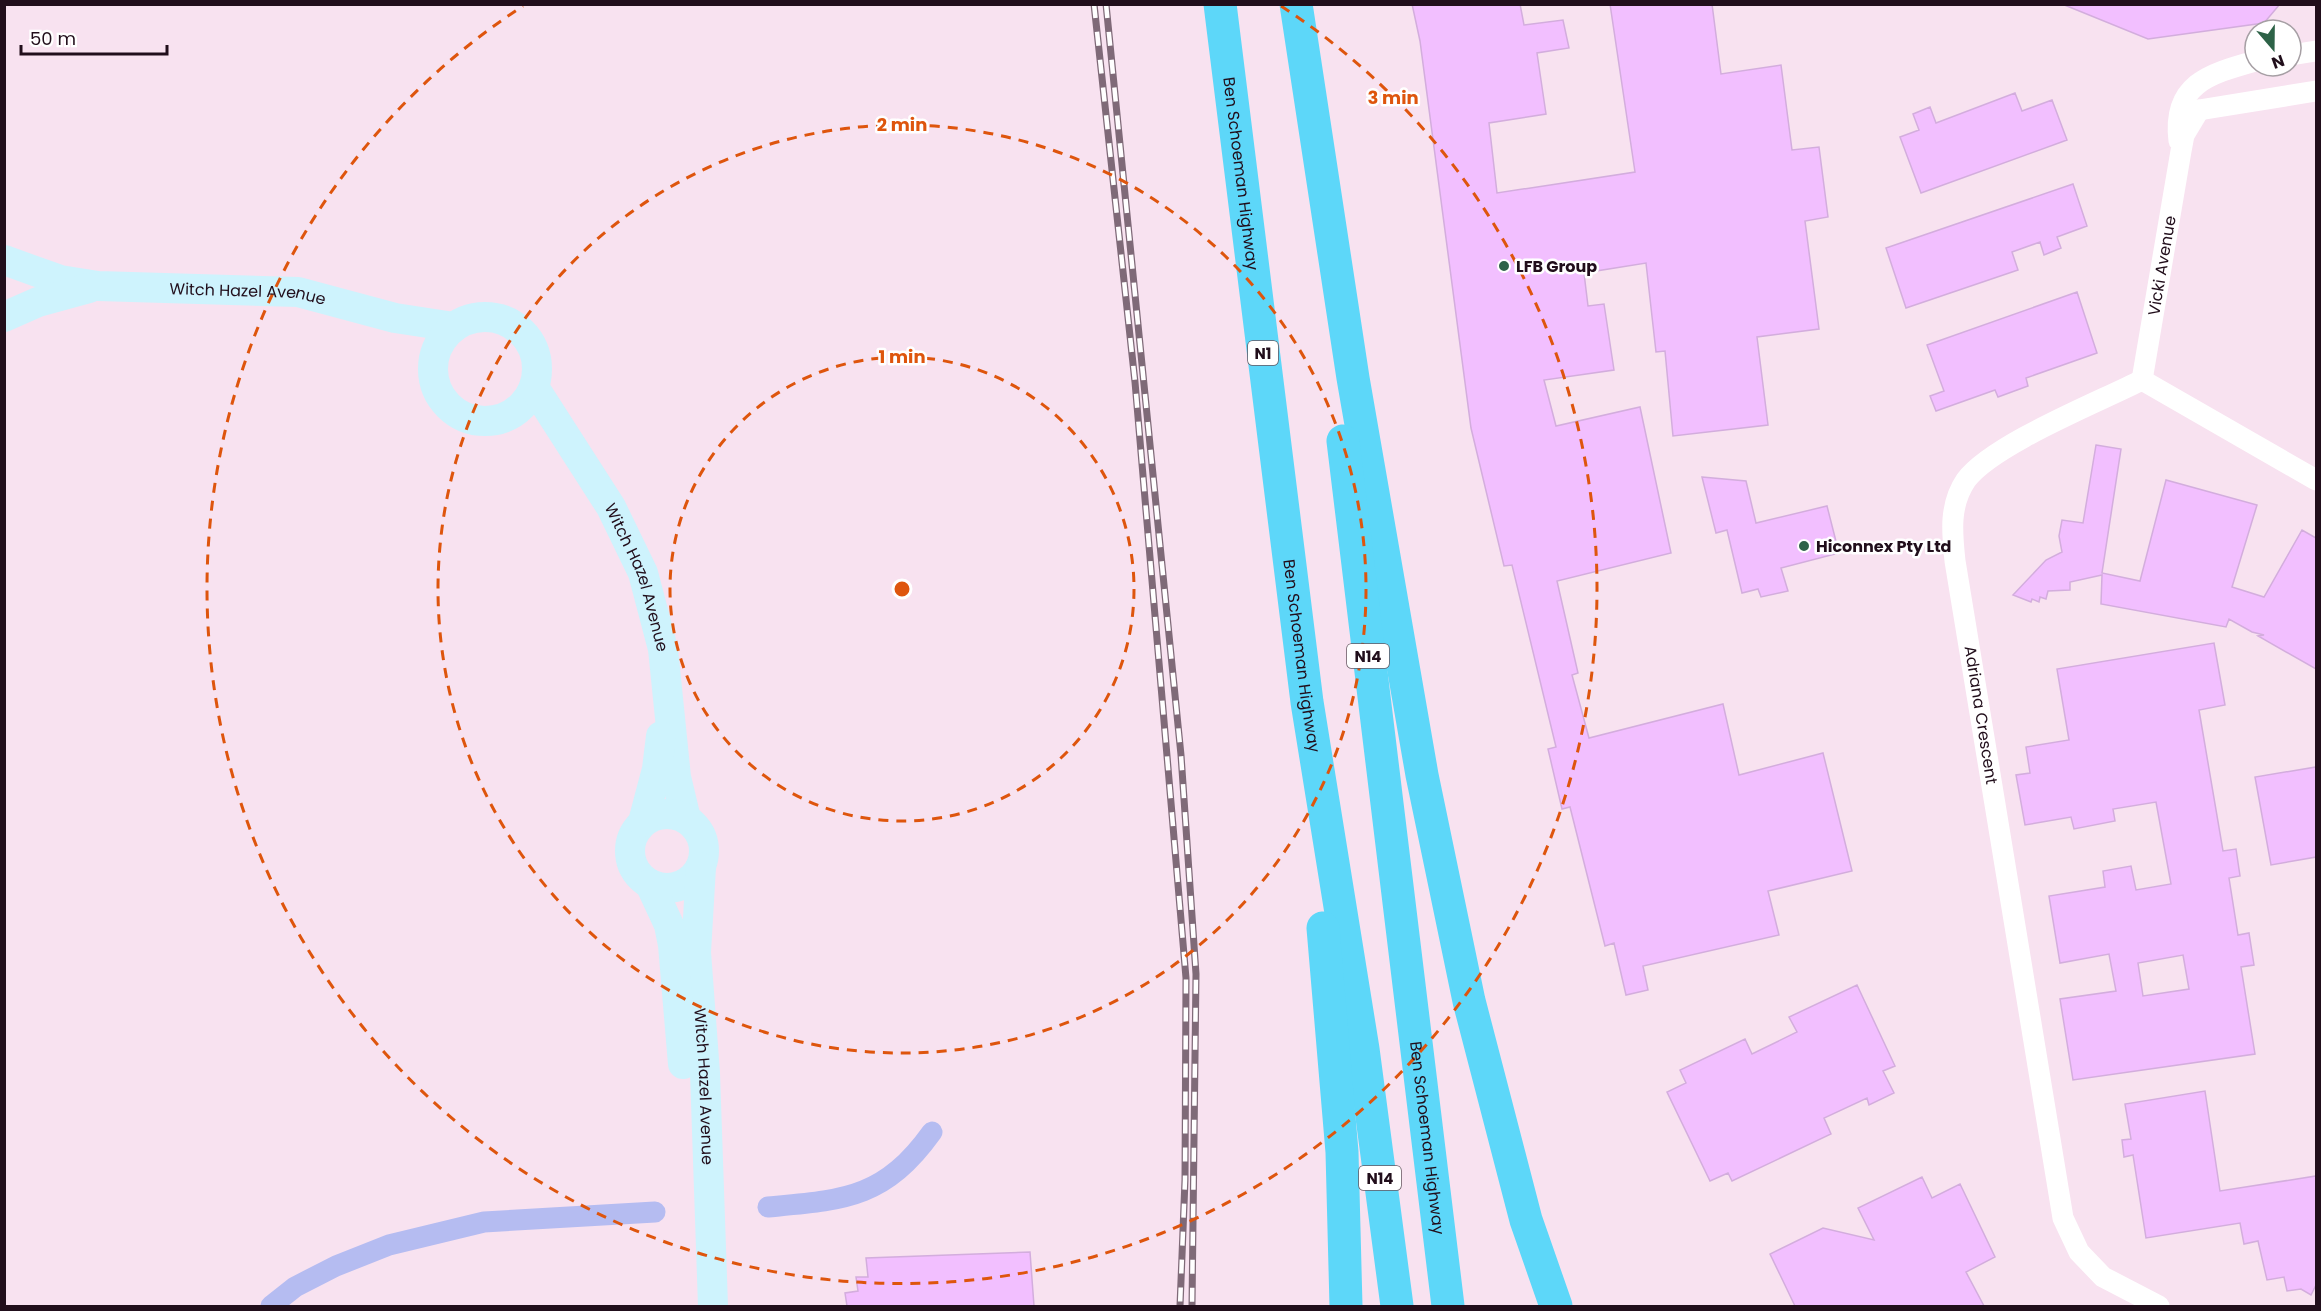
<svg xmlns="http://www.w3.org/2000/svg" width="2321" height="1311" font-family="Poppins,sans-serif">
<rect width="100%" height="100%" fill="#f8e2f0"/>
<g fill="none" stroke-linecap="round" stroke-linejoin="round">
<path stroke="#b5bcf1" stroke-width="21" d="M768,1207C844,1200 884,1199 932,1132
M271,1306L295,1287L336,1266L389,1245L484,1222L655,1212"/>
</g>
<path fill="#f2bfff" stroke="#d3addd" stroke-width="1.5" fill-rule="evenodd" d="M1412,4H1520L1524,25L1563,20L1569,48L1537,53L1546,114L1489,123L1497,193L1635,172L1610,4H1712L1721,74L1781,65L1792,150L1819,147L1828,217L1805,221L1819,329L1757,337L1768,425L1673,436L1665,351L1656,352L1646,263L1584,273L1588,306L1604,304L1614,370L1544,380L1556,426L1640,407L1671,553L1557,581L1578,673L1572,675L1589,738L1723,704L1739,775L1823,753L1852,871L1768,891L1779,935L1643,966L1648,990L1626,995L1614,943L1605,946L1570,807L1562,809L1548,749L1556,747L1512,565L1504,566L1471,428L1420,41Z
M2062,4H2280L2264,23L2148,39Z
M2015,93L2022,111L2052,100L2067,140L1921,193L1900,137L1919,130L1913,114L1930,107L1936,123Z
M2073,184L2087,226L2057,237L2061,248L2044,255L2040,242L2012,252L2018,270L1906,308L1886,248Z
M2077,292L2097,353L2026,378L2028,386L1998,397L1995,390L1936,411L1930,396L1944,391L1927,345Z
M2096,445L2121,449L2102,573L2140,581L2166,480L2257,505L2232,587L2264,597L2302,530L2316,538V669L2258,636L2264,635L2252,632L2229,619L2226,627L2101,604L2102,575L2070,582V590L2048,591L2046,599L2040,597L2039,602L2032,599L2031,602L2013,595L2046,560L2062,552L2059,536L2062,520L2083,523Z
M1702,477L1746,481L1756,523L1827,506L1839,553L1781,568L1788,591L1761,597L1758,589L1742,593L1727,530L1716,533Z
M2214,643L2225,705L2199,710L2223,851L2236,849L2240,876L2229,878L2238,935L2249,933L2254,965L2241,967L2255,1054L2073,1080L2060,999L2116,991L2109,954L2060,963L2049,896L2105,887L2103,871L2131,866L2136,890L2171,884L2156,802L2113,809L2115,821L2074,829L2071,817L2025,825L2016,775L2030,773L2026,747L2069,740L2057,669ZM2183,955L2189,989L2143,996L2138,963Z
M2316,767V857L2271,865L2255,777Z
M1857,985L1895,1066L1883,1071L1894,1093L1869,1105L1867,1098L1824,1118L1831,1134L1732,1181L1728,1173L1710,1181L1667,1092L1686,1083L1680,1070L1745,1039L1752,1054L1797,1032L1789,1017Z
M2205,1091L2220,1191L2316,1176V1285L2311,1295L2301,1289L2287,1291L2284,1277L2267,1280L2258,1241L2244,1244L2240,1223L2146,1238L2133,1155L2124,1157L2122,1140L2131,1139L2125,1104Z
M1922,1177L1932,1198L1960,1184L1995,1257L1966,1272L1984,1306H1795L1770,1254L1823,1228L1874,1240L1858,1208Z
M1030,1252L1034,1306H847L845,1293L858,1291L856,1277H868L866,1258Z"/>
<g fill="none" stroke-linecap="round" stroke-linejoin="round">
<g stroke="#fff" stroke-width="21">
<path d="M2291,55L2316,51"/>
<path d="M2199,110L2316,91"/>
<path d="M2179,141C2172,84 2209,74 2255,61"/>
<path id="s1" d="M2142,380L2181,151L2184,135L2199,110"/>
<path d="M2159,1306L2103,1277L2079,1252L2063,1218L1955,561C1952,533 1949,505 1966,480C1993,444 2099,402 2142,380L2316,480"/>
</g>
<g stroke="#cef3fd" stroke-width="30">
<path id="s2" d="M4,260L60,280L98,286L298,292L395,318L454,327"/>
<circle cx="485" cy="369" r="52"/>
<path d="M4,317L38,302L89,288"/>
<path id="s3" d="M534,387L611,507L643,573L663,649L676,777L686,819"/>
<circle cx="667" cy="851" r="37"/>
<path d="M643,822L657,769L661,736"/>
<path id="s4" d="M701,867L696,952L705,1073L713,1306"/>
<path d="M650,884L669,925L673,945L683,1064"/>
</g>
<g stroke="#5dd7f9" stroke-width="33">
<path id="s5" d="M1220,4L1307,702L1363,1049L1397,1306"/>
<path d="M1296,4L1353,378L1422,775L1469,1001L1526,1220L1556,1306"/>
<path id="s6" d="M1343,441L1448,1306"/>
<path d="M1323,928L1342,1152L1346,1306"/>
</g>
<g stroke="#7f6a78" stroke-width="7">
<path id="rail" d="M1094,4L1135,382L1186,978L1185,1180L1180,1306
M1106,4L1181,755L1196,974L1192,1306"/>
</g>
<use href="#rail" stroke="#fff" stroke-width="4.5" stroke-dasharray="14" stroke-linecap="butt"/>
</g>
<g fill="none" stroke="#de550d" stroke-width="3" stroke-dasharray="10 8">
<circle cx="902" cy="589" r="232"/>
<circle cx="902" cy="589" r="464"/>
<path d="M1281 6A695 695 0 1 1 523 6"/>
</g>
<g fill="#2d6247" stroke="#fff" stroke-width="2">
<circle cx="1504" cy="266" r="6"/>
<circle cx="1804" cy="546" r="6"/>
</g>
<g text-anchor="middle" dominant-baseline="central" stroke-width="5" stroke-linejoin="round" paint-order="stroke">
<g fill="#fff" stroke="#64565f" stroke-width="1.5">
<rect x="1248" y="341" width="30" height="24" rx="4.5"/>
<rect x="1347" y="644" width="42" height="24" rx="4.5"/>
<rect x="1359" y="1166" width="42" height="24" rx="4.5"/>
</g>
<g font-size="15" font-weight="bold" fill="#210e1b">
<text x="1263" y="353">N1</text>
<text x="1368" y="656">N14</text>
<text x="1380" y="1178">N14</text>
</g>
<g font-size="16" fill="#210e1b" stroke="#fff">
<text stroke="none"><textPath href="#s5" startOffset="171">Ben Schoeman Highway</textPath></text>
<text stroke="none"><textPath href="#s1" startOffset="116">Vicki Avenue</textPath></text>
<text stroke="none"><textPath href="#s2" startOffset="248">Witch Hazel Avenue</textPath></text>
<text stroke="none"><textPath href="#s3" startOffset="218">Witch Hazel Avenue</textPath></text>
<text stroke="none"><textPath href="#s5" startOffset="657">Ben Schoeman Highway</textPath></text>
<text transform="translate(1981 715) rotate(81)">Adriana Crescent</text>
<text stroke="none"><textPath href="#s4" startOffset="220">Witch Hazel Avenue</textPath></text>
<text stroke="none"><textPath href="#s6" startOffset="702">Ben Schoeman Highway</textPath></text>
</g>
<g font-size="16" font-weight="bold" fill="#210e1b" stroke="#fff" text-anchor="start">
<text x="1516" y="266">LFB Group</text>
<text x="1816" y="546">Hiconnex Pty Ltd</text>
</g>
</g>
<circle cx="902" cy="589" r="9" fill="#de550d" stroke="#fff" stroke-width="3"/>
<g font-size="18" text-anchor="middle" font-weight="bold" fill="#de550d" stroke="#fff" stroke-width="5" stroke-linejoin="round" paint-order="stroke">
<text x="1393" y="104">3 min</text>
<text x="902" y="131">2 min</text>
<text x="902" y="363">1 min</text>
</g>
<rect width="2321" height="1311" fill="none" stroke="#210e1b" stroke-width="12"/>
<g transform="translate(2273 48) rotate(160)"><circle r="28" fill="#ffffff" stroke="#a69fa4" stroke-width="1.5"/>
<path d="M0-4.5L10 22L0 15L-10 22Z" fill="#2d6247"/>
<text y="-9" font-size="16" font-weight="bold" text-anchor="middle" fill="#210e1b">N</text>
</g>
<path d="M21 45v9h146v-9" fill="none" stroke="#210e1b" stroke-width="3"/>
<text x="30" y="45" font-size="18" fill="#210e1b" stroke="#ffffff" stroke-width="4.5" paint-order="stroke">50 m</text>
</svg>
